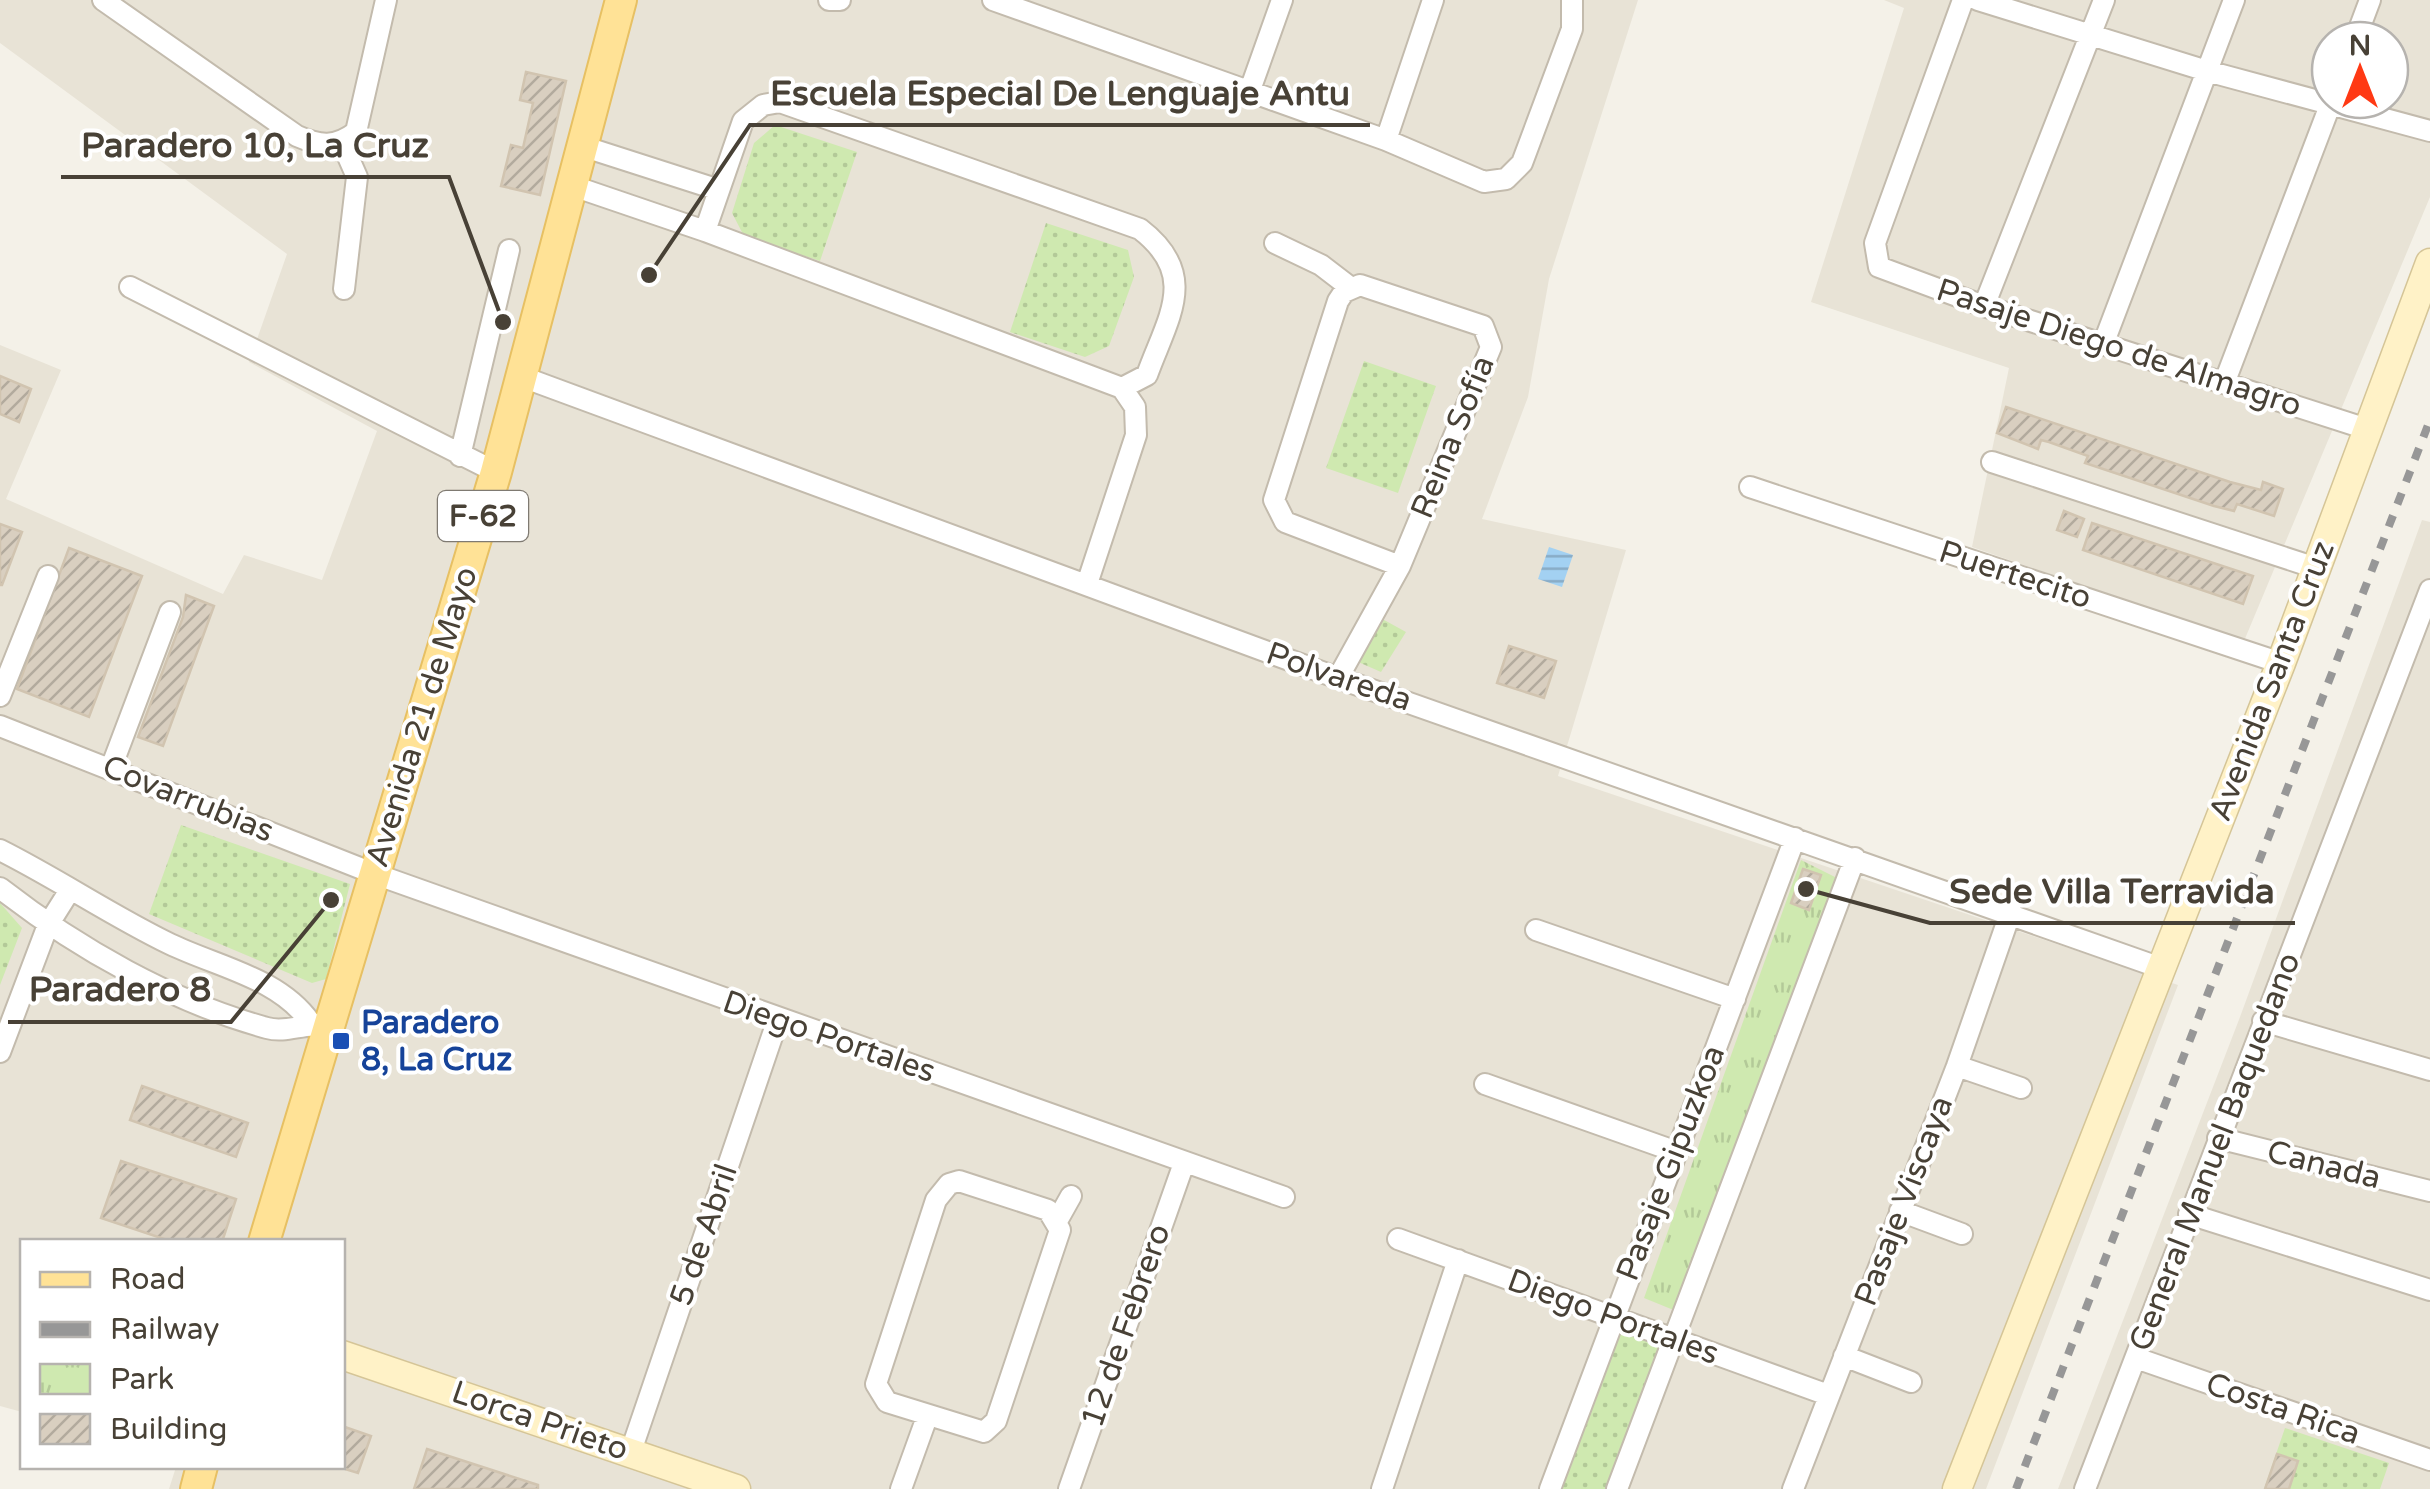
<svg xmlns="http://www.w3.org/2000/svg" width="2430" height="1489" font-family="'Varela Round',sans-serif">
<defs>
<pattern id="grass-dots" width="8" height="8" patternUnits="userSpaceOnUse" patternTransform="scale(2.5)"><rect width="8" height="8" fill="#cfe9b0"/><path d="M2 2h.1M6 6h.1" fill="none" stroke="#b3c998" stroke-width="1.8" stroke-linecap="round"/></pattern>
<pattern id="park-tufts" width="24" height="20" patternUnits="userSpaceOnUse" patternTransform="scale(2.5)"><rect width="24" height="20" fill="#cfe9b0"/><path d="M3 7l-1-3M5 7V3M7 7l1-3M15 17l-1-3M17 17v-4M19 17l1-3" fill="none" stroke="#b3c998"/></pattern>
<pattern id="water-rules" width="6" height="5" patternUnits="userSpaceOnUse" patternTransform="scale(2.5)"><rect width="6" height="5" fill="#a3d1f2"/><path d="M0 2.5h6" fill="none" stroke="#87abc5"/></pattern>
<pattern id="building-hatch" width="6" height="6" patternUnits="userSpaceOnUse" patternTransform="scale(2.5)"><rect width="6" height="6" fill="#d9cfc0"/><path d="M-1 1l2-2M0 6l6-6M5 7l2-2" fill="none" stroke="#b2aa9d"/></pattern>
</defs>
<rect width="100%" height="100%" fill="#f4f1e8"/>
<path fill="#e8e3d6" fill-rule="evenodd" d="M0,0H1638L1549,279L1528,397L1482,519L1626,550L1558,776L2178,985L1986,1489H169L176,1467L342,1466V1242H22V1412L0,1406V345L61,370L6,499L223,594L244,555L322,580L377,431L249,362L287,254L0,43Z
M1884,0H2430V197L2244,641L1972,547L2009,368L1811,302L1904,8ZM2330,40H2390V100H2330Z
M2422,520L2430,522V1489H2058L2240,1017Z"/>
<path fill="url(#grass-dots)" d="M775,125L857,152L820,261L744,236L732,213L754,143Z
M1046,223L1128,250L1134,277L1109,346L1085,357L1010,332Z
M1364,361L1436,386L1398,493L1326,468Z
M1366,610L1406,632L1381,672L1340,654Z
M181,825L350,884L326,979L312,983L149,914Z
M0,903L22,928L0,985Z
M1612,1315L1675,1339L1617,1489H1550Z
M2285,1428L2389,1463L2380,1489H2264Z"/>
<path fill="url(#park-tufts)" d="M1801,860L1837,878L1676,1311L1644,1298Z"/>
<path fill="url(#water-rules)" d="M1549,547L1573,555L1562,587L1538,579Z"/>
<path fill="url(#building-hatch)" stroke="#d1c4b0" stroke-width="2.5" d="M526,72L566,81L540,195L501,186L511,145L523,148L533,103L520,100Z
M0,376L31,389L19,422L0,414Z
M2006,407L2230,482L2261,490L2263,482L2283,489L2274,516L2237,504L2234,511L2214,506L2085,463L2088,456L2049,442L2041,440L2038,449L1997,433Z
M2064,511L2084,519L2077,537L2057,530Z
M2092,523L2253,576L2243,604L2083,550Z
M0,524L22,532L2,585H0Z
M69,548L142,576L89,717L17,689Z
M186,595L214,606L163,746L138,737L183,617Z
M1509,646L1556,661L1544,698L1497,683Z
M1803,869L1821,875L1809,910L1791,903Z
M142,1086L248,1123L236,1157L130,1120Z
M121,1161L236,1199L222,1242H173L101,1218Z
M342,1426L371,1436L358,1473L342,1468Z
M427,1449L538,1485V1489H414Z
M2277,1454L2298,1461L2289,1489H2265Z"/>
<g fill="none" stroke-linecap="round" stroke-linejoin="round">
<g stroke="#c3bbad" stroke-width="24">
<path id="street" d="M103,0L297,136C320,146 335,148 356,132L386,0
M829,0H840
M993,0L1386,140L1484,182L1506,179L1522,163L1572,29V0
M1963,0L1875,243L1879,267L1984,306L2367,429
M1978,0L2207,71L2430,131
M2355,40L2370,0
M1250,90L1282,0
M1386,140L1433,0
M342,143L357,177L344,289
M585,147L719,190
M573,186L705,231L1122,388
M705,231L743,121L763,105L780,102L1140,229C1200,275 1168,317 1147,375L1122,388
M1275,243L1321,265L1351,288
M130,287L496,472
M1984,306L2104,0
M2104,342L2234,0
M520,376L1338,678L2161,968
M2225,381L2332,100
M460,456L509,250
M1992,462L2316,568
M1750,487L2281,663
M1087,584L1136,435L1135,407L1122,388
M1338,678L1400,566L1491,347L1483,326L1360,285L1344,292L1338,301L1274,500L1285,522L1400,566
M0,696L48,576
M0,726L375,874L1284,1197
M111,768L170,612
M0,850C58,879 112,916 170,944C218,967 279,978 310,1022
M0,888C77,948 172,1002 267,1028C288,1034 306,1021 328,1027
M1536,930L1735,999
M2263,1021L2430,1070
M0,1052L48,925L70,890
M1957,1066L2021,1088
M1485,1084L1677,1152
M2218,1138L2430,1191
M959,1181L1048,1210L1060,1230L996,1421L984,1432L887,1402L876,1384L936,1200L949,1184Z
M1900,1211L1962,1234
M2189,1214L2430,1290
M1057,1221L1071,1196
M1398,1239L1828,1395
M1844,1356L1911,1382
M2136,1358L2430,1460
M631,1451L778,1019
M901,1489L927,1417
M1069,1489L1184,1163
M1382,1489L1458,1260
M1550,1489L1795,838
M1617,1489L1855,858
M1793,1489L1957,1066L2011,911
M2085,1489L2430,590"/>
</g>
<g stroke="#d5c597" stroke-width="31">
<path id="secondary" d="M342,1355L736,1489
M1957,1489L2281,663L2430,263"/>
</g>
<g stroke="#e7c063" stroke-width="34">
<path id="primary" d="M264,1242L496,472L621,0
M196,1489L202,1466"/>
</g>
<use href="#street" stroke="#fff" stroke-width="20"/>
<use href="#secondary" stroke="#fff2c7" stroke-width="28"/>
<use href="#primary" stroke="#ffe296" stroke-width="30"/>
<path stroke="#979797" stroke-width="8" stroke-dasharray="12 12" stroke-linecap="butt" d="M2016,1489L2430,420"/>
</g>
<rect fill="#1a4fb4" stroke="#fff" stroke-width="4" x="331" y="1031" width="20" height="20" rx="5"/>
<g text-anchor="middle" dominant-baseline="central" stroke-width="8" stroke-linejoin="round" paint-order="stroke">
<rect fill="#fff" stroke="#7f7a72" stroke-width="2.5" x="438" y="491" width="90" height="50" rx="8"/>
<g font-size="30" font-weight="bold" fill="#484136">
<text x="483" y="516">F-62</text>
</g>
<g font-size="32" fill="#484136" stroke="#fff">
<text transform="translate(2119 348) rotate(18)">Pasaje Diego de Almagro</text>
<text transform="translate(1453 437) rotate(-68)">Reina Sofía</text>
<text transform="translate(2015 575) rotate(18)">Puertecito</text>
<text transform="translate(1339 677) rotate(19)">Polvareda</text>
<text transform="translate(2272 681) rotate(-69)">Avenida Santa Cruz</text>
<text transform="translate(422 717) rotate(-73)">Avenida 21 de Mayo</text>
<text transform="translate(188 799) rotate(22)">Covarrubias</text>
<text transform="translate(829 1037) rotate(19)">Diego Portales</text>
<text transform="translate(2215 1152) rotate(-69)">General Manuel Baquedano</text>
<text transform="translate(1671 1163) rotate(-69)">Pasaje Gipuzkoa</text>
<text transform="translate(2324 1165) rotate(14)">Canada</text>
<text transform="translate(1904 1201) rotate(-69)">Pasaje Viscaya</text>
<text transform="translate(704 1235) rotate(-71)">5 de Abril</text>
<text transform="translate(1613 1317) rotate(20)">Diego Portales</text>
<text transform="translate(1126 1326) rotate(-71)">12 de Febrero</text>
<text transform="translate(2283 1409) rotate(19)">Costa Rica</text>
<text transform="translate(540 1421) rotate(19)">Lorca Prieto</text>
</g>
<g font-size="32" font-weight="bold" fill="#164399" stroke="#fff" text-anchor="start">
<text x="361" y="1023">Paradero<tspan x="361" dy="37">8, La Cruz</tspan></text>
</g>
</g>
<path fill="none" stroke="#484136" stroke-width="4" d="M649 275L750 125H1370M503 322L449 177H61M1806 889L1930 923H2295M331 900L231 1022H8"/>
<g fill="#484136" stroke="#fff" stroke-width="4">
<circle cx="649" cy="275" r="10"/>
<circle cx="503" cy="322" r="10"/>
<circle cx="1806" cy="889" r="10"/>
<circle cx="331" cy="900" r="10"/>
</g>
<g font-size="35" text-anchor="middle" font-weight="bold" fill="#484136" stroke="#fff" stroke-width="8" stroke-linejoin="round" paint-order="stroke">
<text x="1060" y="105">Escuela Especial De Lenguaje Antu</text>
<text x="255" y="157">Paradero 10, La Cruz</text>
<text x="2112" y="903">Sede Villa Terravida</text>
<text x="120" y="1001">Paradero 8</text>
</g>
<rect x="20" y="1239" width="325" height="230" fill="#ffffff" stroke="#b6b3af" stroke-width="2.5"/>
<rect x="40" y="1272" width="50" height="15" fill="#ffe296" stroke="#b6b3af" stroke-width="2.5"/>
<text x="110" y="1289" font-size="30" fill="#484136">Road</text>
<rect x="40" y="1322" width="50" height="15" fill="#979797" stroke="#b6b3af" stroke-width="2.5"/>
<text x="110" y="1339" font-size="30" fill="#484136">Railway</text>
<rect x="40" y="1364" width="50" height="30" fill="url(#park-tufts)" stroke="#b6b3af" stroke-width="2.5"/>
<text x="110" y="1389" font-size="30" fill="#484136">Park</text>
<rect x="40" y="1414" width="50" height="30" fill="url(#building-hatch)" stroke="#b6b3af" stroke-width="2.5"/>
<text x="110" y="1439" font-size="30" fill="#484136">Building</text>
<g transform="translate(2360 70)"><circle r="48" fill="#ffffff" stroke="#b6b3af" stroke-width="2.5"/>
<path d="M0-8L18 38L0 25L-18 38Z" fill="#ff3914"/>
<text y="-15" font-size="28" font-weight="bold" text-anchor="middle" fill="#484136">N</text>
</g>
</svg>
